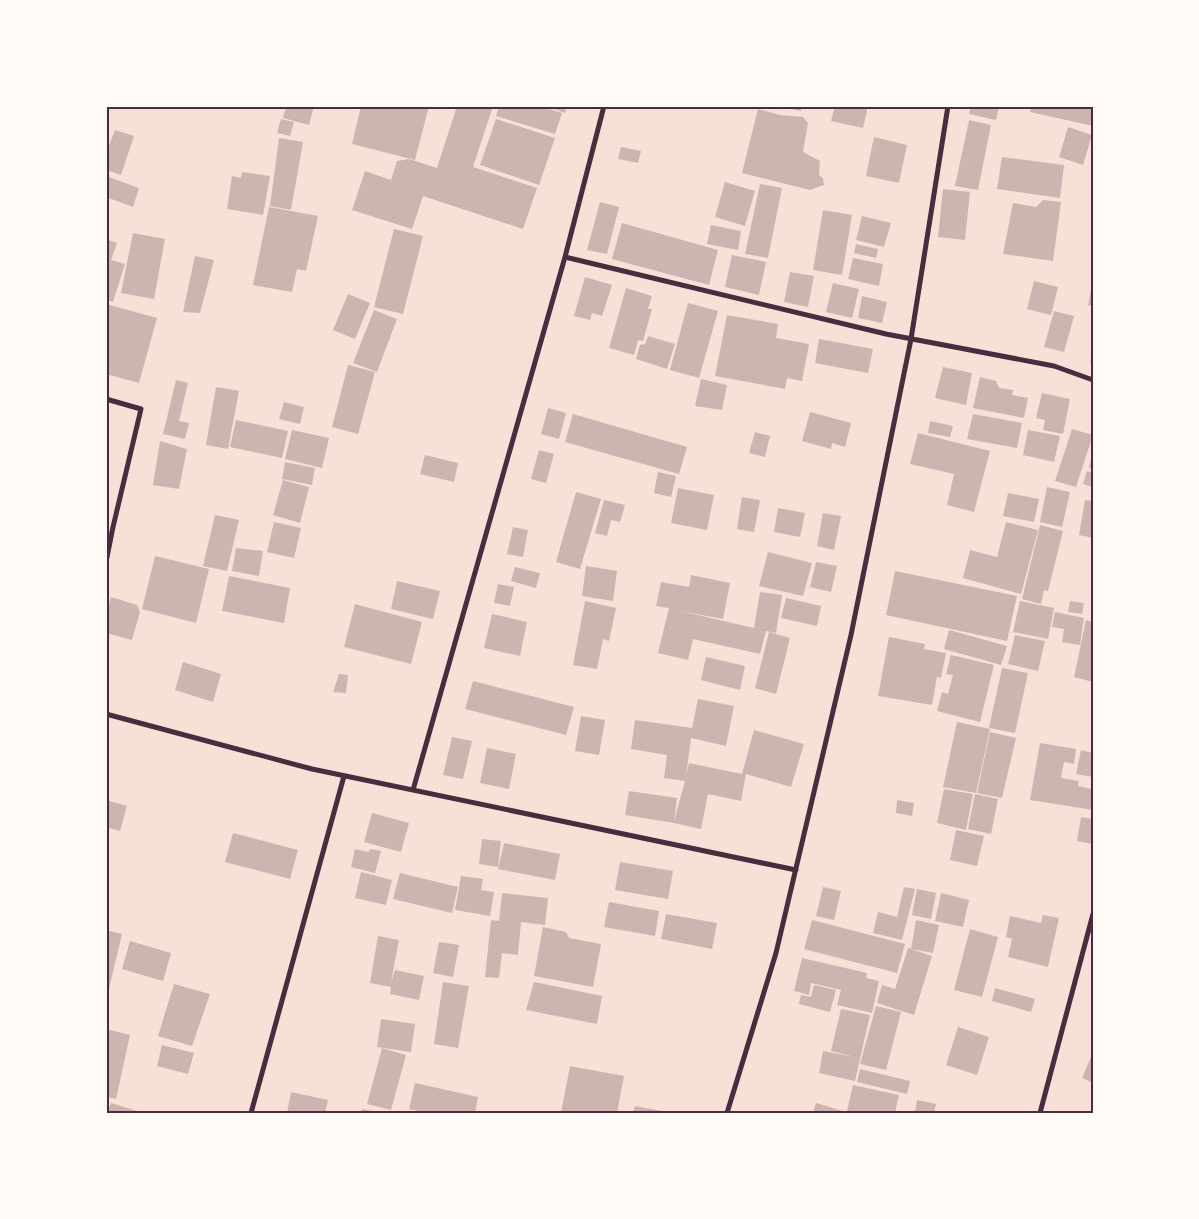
<svg xmlns="http://www.w3.org/2000/svg" width="1199" height="1219" font-family="'PT Sans',sans-serif">
<rect width="100%" height="100%" fill="#f7e1d7"/>
<path fill="#ccb4b1" d="M286,106H314L309,125L283,118Z
M361,106H429L415,160L352,144Z
M457,106H493L473,167L537,188L523,229L423,196L412,229L352,210L365,171L391,180L397,161L409,159L437,168Z
M499,106H540L562,113L555,134L496,116Z
M547,106H567L565,113Z
M776,106H802L801,111Z
M835,106H868L863,128L831,121Z
M971,106H999L996,120L969,114Z
M1032,106H1093V126L1030,112Z
M758,109L780,115L803,117L808,123L803,152L820,161L819,175L823,178L824,185L810,190L742,173Z
M281,119L294,122L290,136L277,133Z
M496,119L555,138L539,185L480,165Z
M969,120L991,125L978,190L955,186Z
M1068,127L1092,135L1083,165L1059,157Z
M115,130L134,136L121,175L106,170V154Z
M874,137L907,145L899,183L866,176Z
M279,138L303,142L291,210L270,206Z
M621,147L641,151L638,163L618,159Z
M1002,157L1064,165L1060,198L997,189Z
M242,172L270,176L263,215L227,209L232,176L241,178Z
M106,176L139,188L133,207L106,197Z
M725,182L755,191L745,226L715,217Z
M760,184L782,188L768,258L745,254Z
M943,189L970,192L965,240L938,237Z
M1043,200L1061,202L1053,261L1003,254L1013,203L1036,207Z
M600,202L619,207L607,254L587,250Z
M269,207L318,216L306,271L297,269L292,292L253,285Z
M823,210L852,215L842,275L813,270Z
M862,216L891,223L884,247L856,240Z
M622,223L718,250L709,285L612,259Z
M711,225L741,231L738,250L707,244Z
M394,229L423,236L403,314L374,307Z
M133,233L165,239L154,299L121,293Z
M106,239L117,243L111,260L125,264L113,302L106,300Z
M856,244L878,249L876,258L854,253Z
M732,255L766,262L759,295L725,287Z
M195,256L214,260L200,313L183,312Z
M853,258L883,264L879,286L848,279Z
M790,272L814,276L808,307L784,302Z
M585,277L612,285L602,316L592,313L590,320L574,316Z
M1034,281L1058,287L1051,315L1027,309Z
M833,283L859,289L852,318L826,312Z
M1092,286H1093V306L1088,305Z
M626,288L652,296L648,309H652L643,341L638,340L634,355L609,348Z
M348,294L370,303L355,339L333,330Z
M862,296L887,302L882,323L858,318Z
M688,303L718,311L699,378L670,370Z
M106,304L157,318L139,383L106,374Z
M374,310L397,319L377,372L353,363Z
M1054,311L1074,316L1064,352L1044,347Z
M727,315L778,324L776,338L809,344L802,381L787,378L785,389L715,376Z
M648,336L675,344L667,369L636,359L640,345L645,344Z
M819,339L873,349L868,373L815,363Z
M1092,352H1093V364L1090,363Z
M348,365L375,372L358,434L332,427Z
M943,367L972,373L966,405L935,398Z
M980,377L996,381L999,388L1013,390L1012,395L1028,398L1024,418L973,408Z
M701,379L727,385L722,410L695,406Z
M176,380L188,383L179,421L189,423L185,439L163,434Z
M216,387L239,391L228,449L206,445Z
M1042,393L1070,399L1063,434L1043,430L1045,420L1036,418Z
M284,402L304,407L300,424L279,419Z
M548,408L566,413L559,439L541,434Z
M810,412L851,423L845,447L832,443L831,449L802,441Z
M573,414L687,447L679,474L565,442Z
M973,414L1022,423L1017,448L967,439Z
M236,420L288,431L282,458L230,447Z
M930,421L953,426L950,437L928,433Z
M1072,429L1093,435L1076,487L1055,481Z
M292,430L329,438L322,468L285,459Z
M1028,430L1060,436L1054,462L1023,455Z
M755,432L770,436L765,457L749,453Z
M918,433L990,451L974,512L947,505L954,474L910,464Z
M160,441L187,449L179,489L153,485Z
M539,450L554,454L546,483L531,479Z
M425,455L458,463L454,482L420,474Z
M1092,455H1093V469L1089,468Z
M285,462L315,468L312,485L282,479Z
M1087,471L1093,473V487L1083,484Z
M658,472L676,476L671,497L654,493Z
M283,480L309,487L300,523L273,515Z
M1047,487L1070,492L1062,527L1040,522Z
M678,488L714,495L707,530L671,523Z
M576,492L601,499L580,569L556,562Z
M1008,493L1039,499L1034,522L1003,516Z
M742,497L760,500L754,532L737,529Z
M604,500L625,505L620,522L611,520L607,536L595,533Z
M1085,500L1093,501V538L1079,535Z
M778,508L805,513L800,537L774,532Z
M823,513L841,516L834,550L817,546Z
M215,515L239,520L227,571L203,566Z
M274,522L301,528L294,558L267,552Z
M1006,522L1038,530L1021,594L963,578L970,550L997,557Z
M1040,525L1063,531L1048,591L1044,590L1041,604L1022,599Z
M513,527L528,530L523,557L507,554Z
M236,548L263,551L259,576L232,571Z
M768,552L812,563L803,596L759,586Z
M155,556L209,569L196,623L142,609Z
M816,562L837,566L831,592L810,587Z
M586,566L617,571L613,601L582,596Z
M515,567L540,573L536,588L511,581Z
M895,571L1017,596L1007,641L886,615Z
M691,575L730,583L723,619L680,611L754,628L760,592L782,595L776,633L766,631L760,654L693,639L688,660L658,653L669,608L656,606L661,582L689,587Z
M229,576L290,588L284,623L222,611Z
M397,581L440,591L433,619L391,609Z
M498,584L514,587L510,606L494,603Z
M111,597L137,605L140,612L132,640L106,633V615Z
M786,598L821,606L817,626L781,618Z
M585,601L616,608L609,641L603,639L597,669L573,665Z
M1020,601L1054,608L1048,639L1013,632Z
M1070,601L1084,603L1082,614L1068,612Z
M355,604L422,622L411,664L344,647Z
M1055,612L1084,618L1080,645L1062,642L1064,629L1052,627Z
M492,614L527,622L520,656L484,648Z
M1086,620L1093,622V682L1074,677Z
M949,630L1007,646L1001,665L944,649Z
M769,632L790,638L776,694L755,688Z
M1015,635L1045,641L1038,671L1008,664Z
M889,637L925,644L924,649L946,653L941,678L937,677L932,705L878,696Z
M951,655L994,665L980,722L937,711L942,692L948,694L953,675L946,674Z
M706,657L745,666L740,690L701,680Z
M183,662L221,674L213,702L175,690Z
M1002,668L1028,673L1015,733L989,728Z
M339,674L348,675L346,693L333,692Z
M473,681L574,707L566,735L465,709Z
M698,699L734,706L726,746L691,738L686,776L689,763L742,774L754,730L804,744L791,787L746,774L741,801L708,794L701,829L674,823L625,815L629,791L677,798L674,821L685,781L664,778L667,755L631,749L635,720L692,728Z
M581,716L605,720L599,755L575,751Z
M957,722L990,729L976,793L943,787Z
M990,732L1016,738L1002,798L977,793Z
M452,737L472,741L463,779L443,775Z
M1040,743L1076,749L1074,764L1064,762L1061,778L1079,781L1078,786L1092,789L1093,810L1030,800Z
M487,748L516,754L509,789L480,783Z
M1081,750L1093,753V777L1076,774Z
M944,789L973,794L966,830L937,823Z
M975,794L998,799L991,834L968,829Z
M106,800L127,806L120,831L106,827Z
M897,800L914,803L912,816L896,813Z
M372,813L409,823L401,852L364,842Z
M1081,817L1093,819V844L1077,841Z
M956,830L984,836L977,866L950,860Z
M233,833L298,850L290,879L225,862Z
M482,839L501,841L498,867L479,864Z
M504,843L560,854L555,880L498,869Z
M355,849L368,852L371,849L381,851L375,873L351,867Z
M620,862L673,871L668,899L615,890Z
M361,872L392,880L386,905L355,898Z
M400,873L458,887L452,913L393,899Z
M461,876L483,879L481,890L494,892L490,916L455,910Z
M823,887L841,891L834,920L816,916Z
M904,887L915,889L902,940L873,933L878,912L897,917Z
M917,889L936,893L931,919L912,915Z
M502,893L548,898L545,925L521,922L518,955L502,953L499,978L485,977L491,920L499,921Z
M941,893L969,900L963,927L935,921Z
M609,902L659,911L655,936L604,927Z
M666,914L717,923L712,949L661,939Z
M1043,915L1059,918L1048,967L1008,957L1012,939L1006,937L1010,916L1041,923Z
M812,920L905,944L897,973L804,949Z
M916,920L939,925L933,953L911,949Z
M543,927L566,932L569,938L601,944L593,987L534,976Z
M970,929L998,937L982,997L954,990Z
M106,930L122,934L107,997H106Z
M378,936L399,940L391,982L395,970L424,976L419,1000L390,994L391,987L370,983Z
M130,941L171,953L163,981L122,969Z
M439,942L459,945L453,977L433,973Z
M908,948L932,956L914,1015L877,1003L882,985L895,989Z
M802,958L867,973L866,978L879,981L872,1013L837,1005L841,990L811,983L809,995L794,991Z
M443,982L469,986L458,1048L434,1044Z
M534,982L602,996L597,1024L526,1010Z
M174,984L210,994L192,1046L158,1036Z
M814,985L836,990L830,1012L799,1004L801,995L811,997Z
M995,988L1035,999L1031,1012L992,1001Z
M876,1006L901,1012L886,1070L860,1064Z
M841,1009L870,1015L855,1081L819,1073L823,1051L855,1057L831,1051Z
M381,1019L415,1024L411,1052L377,1047Z
M958,1027L989,1037L977,1075L946,1065Z
M106,1029L130,1035L116,1099L106,1097Z
M162,1045L194,1053L188,1074L157,1066Z
M382,1048L406,1055L391,1110L367,1104Z
M1093,1052V1083L1082,1078Z
M570,1066L624,1076L617,1113H561Z
M860,1069L910,1081L907,1094L857,1082Z
M415,1083L478,1097L475,1113H427L409,1109Z
M853,1085L899,1095L895,1113H857L847,1111Z
M291,1092L328,1100L325,1113H287Z
M917,1100L936,1104L934,1113H915Z
M111,1103L141,1112V1113H107Z
M816,1103L843,1111V1113H813Z
M635,1106L662,1111L661,1113H633Z
M362,1109L377,1112V1113H362Z"/>
<g fill="none" stroke-linecap="round" stroke-linejoin="round">
<path stroke="#4a2c40" stroke-width="5" d="M565,257L886,334L1054,366L1093,380
M106,399L141,409L113,527L106,562
M106,714L312,769L796,870
M413,790L565,257L604,106
M251,1113L344,776
M727,1113L776,953L851,635L911,339L948,106
M1040,1113L1093,914"/>
</g>
<rect width="1199" height="1219" fill="none" stroke="#fffaf5" stroke-width="215"/>
<rect x="108" y="108" width="984" height="1004" fill="none" stroke="#4a2c40" stroke-width="2"/>
</svg>
